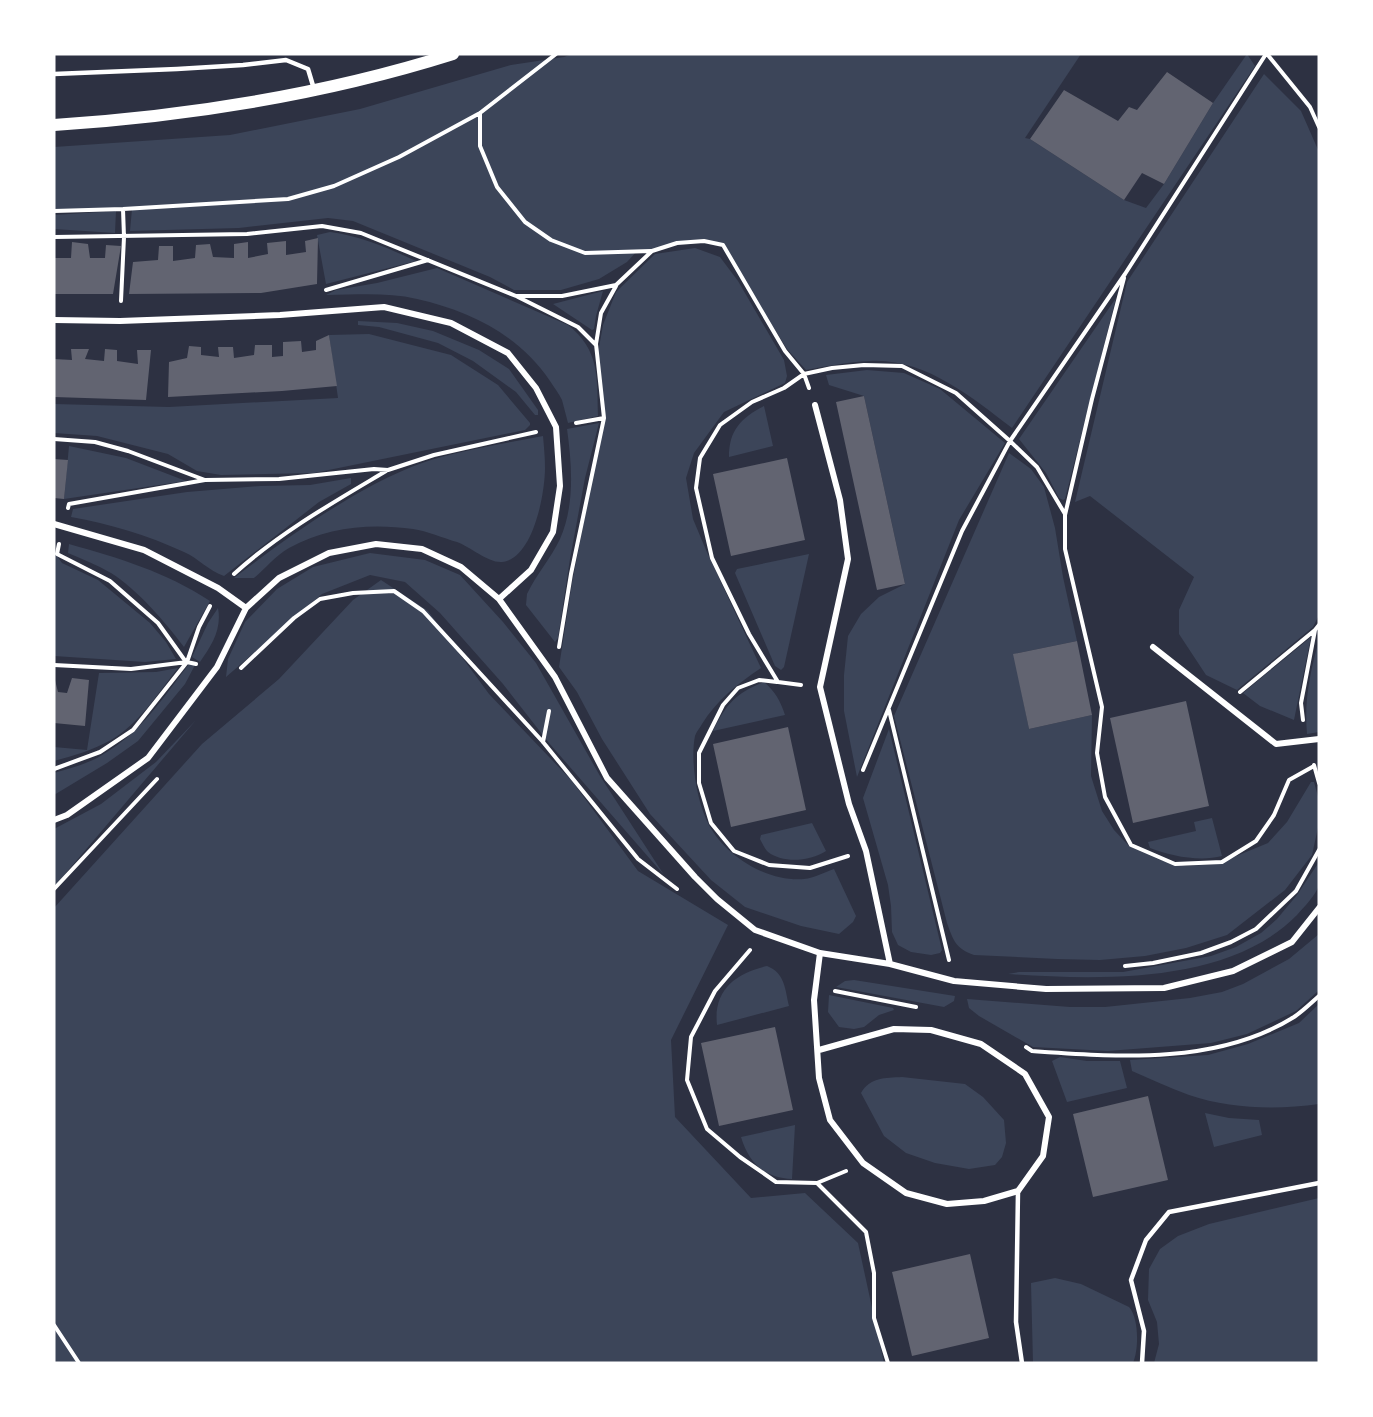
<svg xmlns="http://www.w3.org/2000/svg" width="1373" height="1417" font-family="Helvetica,sans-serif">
<rect width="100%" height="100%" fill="#2d3142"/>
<path fill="#3c4559" d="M572,54H1081L1025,138L1030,139L1124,200L1146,208L1164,184L1213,103L1247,54L1255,66L1012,428C971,397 925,358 870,361C848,362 827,366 806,370L787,349L722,245C707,242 690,239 675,243C660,247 653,251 637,251L627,262L599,279L561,290H514L490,277L353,221L328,218L239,228L130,231L132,209L54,211V147L230,135L360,109L511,65L564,57Z
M1264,74L1301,111L1319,152V615L1313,627L1237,690L1206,675L1179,634V610L1194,577L1090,496L1075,502L1127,282Z
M116,211L115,233L54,229V215Z
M330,232C361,236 388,248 416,261L326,284L317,235Z
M695,248L720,257L738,281L784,360L787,376L785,383L724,412L694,453L686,478L693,519L706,550L761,668C737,684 717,700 702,724C700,728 696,732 695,736C690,761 697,803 709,825C726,857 768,882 804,879C814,878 825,872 834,869L856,916L853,922L839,934L801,926L745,907L711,880L650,814L602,739L577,692L559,667L572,583L604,418L598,353L603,325L616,292L655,254Z
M437,268L568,325C600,350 597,378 598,416L568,423C566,415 564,408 562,400C559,394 554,387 550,381C519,335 470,311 417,299C387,292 356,295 326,295L336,290L377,283Z
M603,291L596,316L594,329L592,330L553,304Z
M1116,298L1065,499L1063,500L1059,498L1046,473L1019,439Z
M358,321L397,323L433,331L479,350L509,369L538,410V415H535L516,392L473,361L438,343L379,327L358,325Z
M369,334L451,355L498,385L530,423V425L525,430L314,473L221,475L197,471L168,454L97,436L54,433V404L169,407L338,398L329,335Z
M867,370L904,373L940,389L1005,443L959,520L857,777L844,711V675L848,636L861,614L879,597L905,584L864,396L829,385L826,375Z
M764,406L773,446L729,457C729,430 741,418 764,406Z
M599,423L585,478L570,559L558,638L555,642L526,605L527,594C536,575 551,558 560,539C575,505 572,465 567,429Z
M543,436C544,447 545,458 545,468C545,494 533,559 502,562C488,563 471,547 457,542C443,538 427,531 413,529C370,523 327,527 289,548C276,555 265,569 254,578H234C288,537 358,486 422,463C460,450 503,444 543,436Z
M69,446L126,458L186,481L64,499Z
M1009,453L1031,469L1044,487L1055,528L1063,577L1077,641L1014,654L1029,729L1092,715L1091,776L1102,811L1114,830L1129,846L1160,860L1186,866L1217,864L1268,843L1287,822L1311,782H1314L1319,800V823L1312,855L1285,890L1227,935L1186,948L1145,956L1100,960L1057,959L974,955C956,949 953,940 947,923L894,716Z
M351,478V484L319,502L224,576C209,571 198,558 184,552C147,535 110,524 71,517L73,509L187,492L260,486L310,485Z
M69,544C119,558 166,572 210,601L184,647C165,622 138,590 111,573C97,565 82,559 68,553Z
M54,552L62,563L98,580L150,623L166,642L176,659L145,662L54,656Z
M370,553L425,560L460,575L503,622L536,663L600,776L664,875L549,743L503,684L440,613L405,582L370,575L322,594L226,677L228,659L245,622L277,589L313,567Z
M809,554L784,667L781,670L775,666L735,573L737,569Z
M381,580L428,611L489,694L572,781L638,871L728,925L671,1040L675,1117L751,1198L805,1193L858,1243L884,1363H54V908L202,744L279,679L353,600Z
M218,608C222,629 212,645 200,662L192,657L208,623Z
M1311,637L1294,720L1260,706L1243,693Z
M1319,640V732L1307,734C1304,701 1310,672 1319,640Z
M189,664L195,665L185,684L138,741L107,763L54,795V773C70,768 88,764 102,755C142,732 162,699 189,664Z
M178,668C159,692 138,725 111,740C93,750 73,756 54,761V747L87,750L99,673L156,672Z
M764,682C775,691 781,702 785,715L713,731C726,704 736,693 764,682Z
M196,720L54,887V829L101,804L156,762Z
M889,729L942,950L940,953L931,955L911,952L898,945L892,932L891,906L888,885L863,798Z
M1212,818L1222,856C1200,862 1170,856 1150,848L1148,842L1196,831L1194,822Z
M812,823L826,851C810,861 784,864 768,852C765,849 762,843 760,839L761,835Z
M1319,862C1319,869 1321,879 1319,885C1316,895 1304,907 1297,915C1229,985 1098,980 1008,974L1019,972H1123L1211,956L1236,947L1261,933L1277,919L1297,895Z
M1319,934V990L1317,992L1296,1011L1247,1034L1211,1043L1108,1051L1033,1047L979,1016L969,1008L967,999L1070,1007H1105L1190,998L1222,992L1243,984L1289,959Z
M767,966C785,973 785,989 789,1006L717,1025C713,990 736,973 767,966Z
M854,980L955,996L954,1001L944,1007L836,987L845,981Z
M829,995L893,1008L894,1010L879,1015L864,1027L854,1029L839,1027L828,1012Z
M1319,1004V1104C1277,1110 1230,1109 1189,1095C1170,1088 1151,1079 1132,1071L1130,1060L1208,1055L1248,1044L1299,1023Z
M1060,1057L1087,1061H1120L1127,1088L1067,1102L1052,1061Z
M902,1077L965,1084L983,1097L1004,1120L1006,1143L1002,1157L995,1165L969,1169L935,1163L906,1153L884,1136L861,1093C870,1077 885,1078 902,1077Z
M1205,1113L1229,1118L1259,1120L1262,1135L1214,1147Z
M795,1125L792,1179C763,1177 749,1163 741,1137Z
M1319,1198V1363H1154L1159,1344L1157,1322L1148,1300L1149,1269L1160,1249L1178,1236L1209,1224Z
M1055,1278L1081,1284L1129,1307C1139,1318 1139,1349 1133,1363H1033L1031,1283Z"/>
<path fill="#626471" d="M1167,72L1213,103L1164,184L1142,173L1124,200L1030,139L1064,90L1118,121L1129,107L1137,110Z
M318,238L317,284L261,293L129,294L133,262L158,260L159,246H173V261L195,258L196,245L210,244L213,257L234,258V244L248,242V258L268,254L267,243L286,241V255L306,252L305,241Z
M72,242L88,244L90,258H105L106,245L121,246L113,294H54V258H71Z
M329,335L337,386L282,391L168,397L169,362L187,358L189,346L201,347V355L219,357L218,347H233L234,358L254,355L255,345H272V357L283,356V342L301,341L302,352L316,350V341Z
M71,349H89L85,359L104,361L105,349L117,350V361L138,364L137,350H151L146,400L54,397V359L72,360Z
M864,396L905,584L877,590L836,402Z
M787,458L805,540L731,556L713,474Z
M54,459L68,460L64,499L54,498Z
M1077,641L1092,715L1029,729L1013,654Z
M54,676L58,692L67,693L72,678L89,680L85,726L54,723Z
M1186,701L1209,806L1133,823L1110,718Z
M788,727L806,810L731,827L713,744Z
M775,1027L793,1110L719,1126L701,1043Z
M1148,1096L1168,1180L1093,1197L1073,1114Z
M970,1254L989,1338L912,1356L892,1272Z"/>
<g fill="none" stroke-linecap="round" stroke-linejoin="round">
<path stroke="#fff" stroke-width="4" d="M1267,54L1310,107L1319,127
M480,113V146L497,187L525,222L551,240L585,253L651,251
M54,211L123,209L288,199L334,186L399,157L480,113L556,54
M54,237L247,234L322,226L361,233L516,296H562L616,285L652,251L677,243L704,241L723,245L785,351L804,374L809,388
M1124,278L1092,399L1065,515V549L1102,707L1097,753L1105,797L1131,845L1175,864L1222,862L1256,841L1274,815L1289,780L1314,766
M326,290L428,260
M518,297L578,327L595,344
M121,301L124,237L123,209
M576,423L604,418
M54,439L95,442L128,451L205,480L279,479L374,469L388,470L434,455L536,432
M68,508L69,504L205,480
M59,544L57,554L110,581L158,623L186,662
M234,574C279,533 334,502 386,471
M559,647L571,574L604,418L596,344L601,313L616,286
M54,665L131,669L187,662L196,664
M241,668L294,618L320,599L353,593L394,591L423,611L543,742L638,859L677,889
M777,682L759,680L738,688L723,705L699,753V783L711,823L734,851L769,865L810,868L848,856
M801,685L778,682L749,634L712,558L696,488L700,458L720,425L752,402L784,388L804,374L832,368L864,365L902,366L956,393L1010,441L1037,467L1065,514
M1240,692L1315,630
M889,710L949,960
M1303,720L1301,703L1315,630L1319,625
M543,742L549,711
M1314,765L1319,783
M54,769L100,752L133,730L187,662L199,627L210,606
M863,770L962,531L1010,441L1125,274L1266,54
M54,889L157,779
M750,950L715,991L691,1037L687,1080L707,1129L740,1157L776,1182L817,1183L846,1171
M1125,966L1153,963L1201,953L1231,942L1256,929L1296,891L1319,850
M835,991L916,1007
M1026,1047L1032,1051C1119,1057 1217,1065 1294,1017C1303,1011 1311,1003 1319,996
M817,1183L866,1232L874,1273V1318L888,1363
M54,1325L79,1363"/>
<path stroke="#fff" stroke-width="4.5" d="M54,74L177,69L243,65L286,60L308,69L314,89
M1018,1191L1016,1322L1022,1363
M1142,1363L1144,1331L1131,1280L1146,1240L1169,1212L1319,1183"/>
<path stroke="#fff" stroke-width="6" d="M54,320L120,321L280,315L384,307L451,323L508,353L536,388L556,427L560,486L553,532L531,570L499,599
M815,405L840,500L848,559L820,687L849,804L866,851L890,964
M54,524L144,550L218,588L246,608
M1153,647L1276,744L1319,739
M54,820L67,815L148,758L217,667L246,608L279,578L329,553L376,544L422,549L461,567L499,599L555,677L607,778L695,877L717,899L755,930L820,953L890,964L954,981L1046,989L1164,988L1233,971L1292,942L1319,908
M819,1050L894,1029L931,1030L981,1044L1025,1074L1049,1117L1043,1156L1018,1191L984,1201L947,1204L906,1193L863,1163L830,1120L819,1078L814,1000L820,953"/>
<path stroke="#fff" stroke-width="12" d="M54,125C189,116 323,95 453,54"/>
</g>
<rect width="1373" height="1417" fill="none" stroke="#ffffff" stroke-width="111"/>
</svg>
